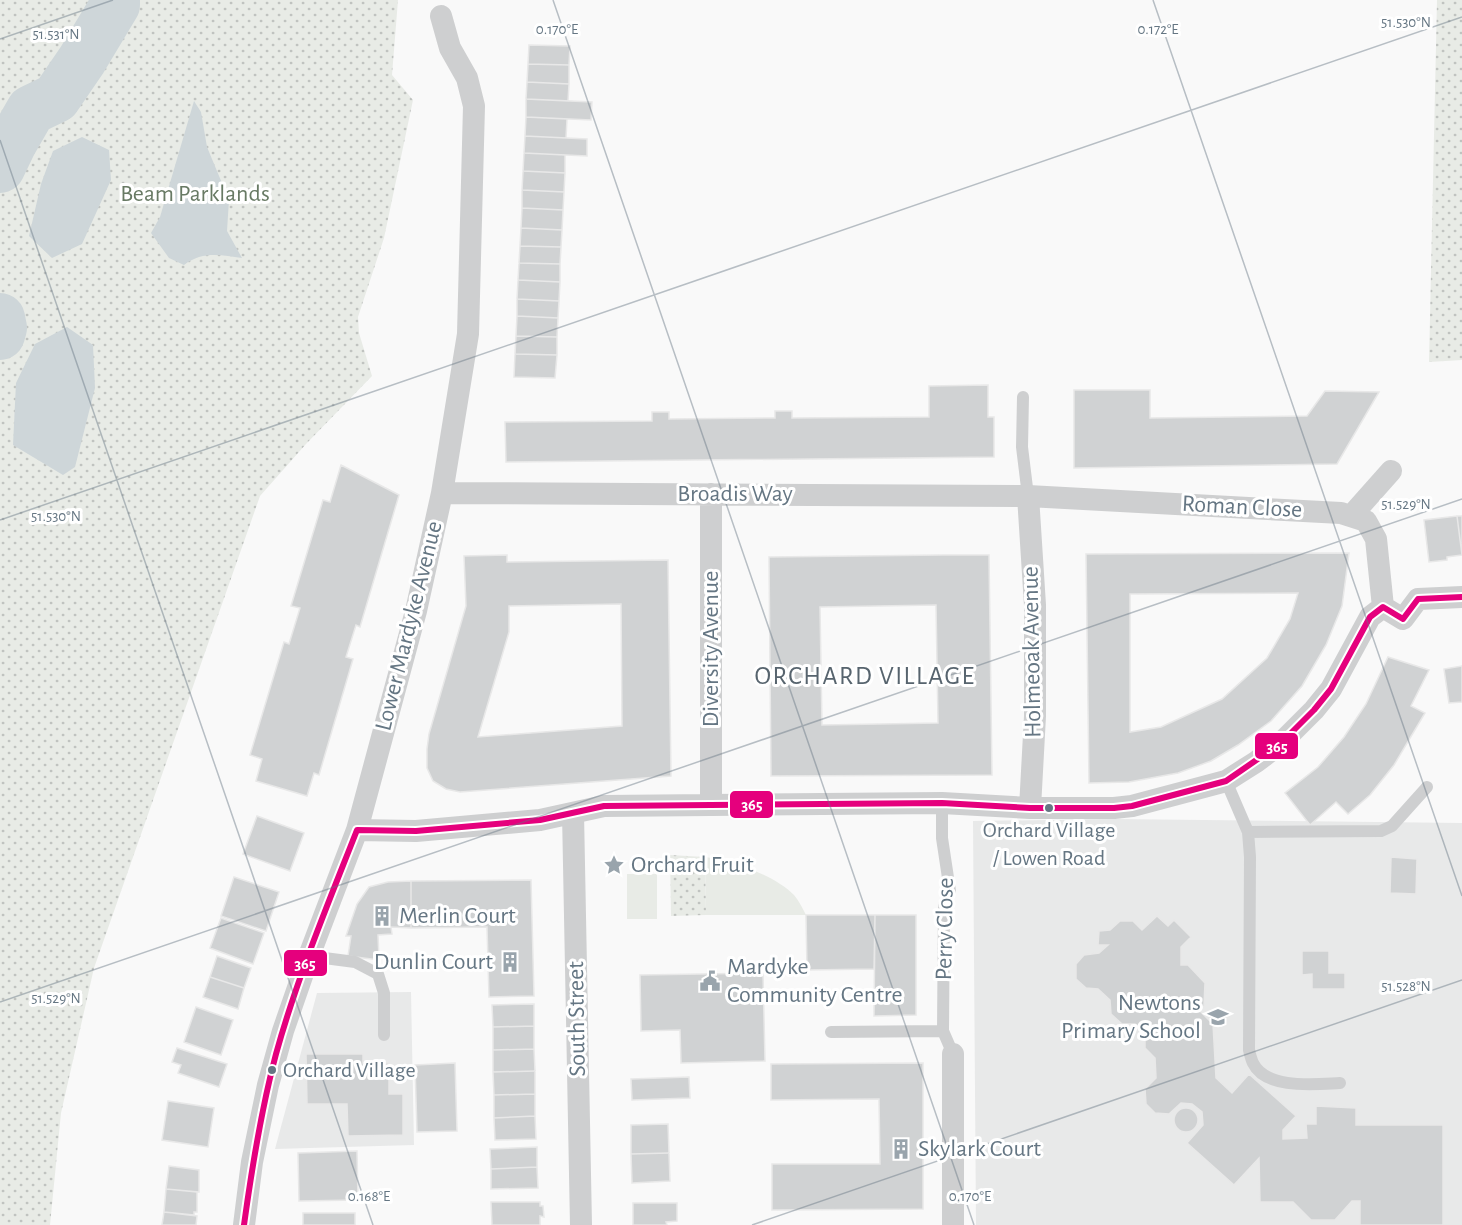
<svg xmlns="http://www.w3.org/2000/svg" width="1462" height="1225" font-family="'Alegreya Sans',sans-serif">
<defs>
<pattern id="park-dots" width="8" height="8" patternUnits="userSpaceOnUse" patternTransform="scale(1.5)"><rect width="8" height="8" fill="#e8ebe6"/><path d="M2 2h.1M6 6h.1" fill="none" stroke="#c0c3c0" stroke-width="1.8" stroke-linecap="round"/></pattern>
</defs>
<rect width="100%" height="100%" fill="#f9f9f9"/>
<path fill="#e8e9e9" d="M1113,819L1462,823V1225H976L973,821Z
M411,992L414,1145L275,1149L317,993Z"/>
<path fill="#e8ebe6" d="M705,857C733,861 774,875 794,895C799,901 803,909 806,915H706Z
M627,874H657V919H627Z"/>
<path fill="url(#park-dots)" d="M0,0H398L392,75L413,100L384,238L358,317L359,333L372,376L306,444L260,496L94,968L61,1113L50,1225H0Z
M1437,0H1462V360L1429,362Z
M670,855L705,857L706,915L671,916Z"/>
<path fill="#ced6d9" d="M194,101L201,112L207,147L229,200L227,231L242,258C221,255 202,251 184,265L169,258L151,233L160,217Z
M82,137L109,150L111,180L82,244L52,258L29,236L41,184L53,151Z
M67,327L93,345L95,388L75,467L63,475L13,445L16,383L35,344Z"/>
<g fill="none" stroke-linecap="round" stroke-linejoin="round">
<path stroke="#ced6d9" stroke-width="50" d="M0,168L12,143L31,110L56,98L82,60L115,5V0
M0,318L2,328L0,335"/>
</g>
<path fill="#d0d2d3" stroke="#e8e8e8" stroke-width="1.5" fill-rule="evenodd" d="M529,45L570,46L569,65L528,64Z
M528,64L569,65V84L527,82Z
M527,82L569,84L568,101L526,99Z
M526,99L592,102L591,120L526,117Z
M526,117L567,119L566,138L525,136Z
M525,136L587,139V156L524,153Z
M524,153L565,155V173L523,171Z
M523,171L565,173L564,192L522,190Z
M522,190L564,192L563,210L522,208Z
M522,208L563,210L562,230L521,228Z
M521,228L562,230L561,247L520,246Z
M520,246L561,247L560,264L519,263Z
M519,263L560,264V282L518,280Z
M518,280L560,282L559,301L517,299Z
M517,299L559,301L558,318L517,316Z
M517,316L558,318L557,337L516,336Z
M516,336L557,337V355L515,354Z
M515,354L557,355L555,378L514,377Z
M988,385V417H994V457L506,462L505,422L652,421V412H669V419L775,418V411H792V418L929,417V386Z
M1074,390H1150V418L1307,416L1325,391L1379,392L1337,464L1074,468Z
M341,465L399,495L360,627L356,625L346,657L353,659L319,775L314,773L307,796L256,781L262,759L250,755L284,642L289,644L300,608L291,606L323,500L330,502Z
M1457,516L1462,555L1447,557V560L1429,562L1424,520Z
M1457,516H1462V555Z
M1349,553L1342,606L1326,645L1302,686L1271,721L1238,745L1211,761L1178,773L1129,782L1089,783L1086,554ZM1298,593L1290,619L1267,658L1222,699L1161,727L1130,732V594Z
M507,555V562L668,560L671,776L460,792L446,789L433,781L427,768V749L429,734L466,606L464,556ZM621,604L622,726L478,737L509,632V606Z
M942,555H989L992,775L771,776L769,557ZM936,605L938,723L822,725L820,607Z
M1388,657L1429,670L1411,706L1425,713L1394,765L1370,795L1348,814L1336,802L1310,825L1285,793L1318,767L1344,737L1366,704Z
M1462,666V702L1449,703L1444,669Z
M257,816L304,833L290,871L243,854Z
M1391,857L1417,859L1416,894L1390,893Z
M234,877L279,892L266,931L221,916Z
M531,880L534,996L489,997L487,927L411,928V881Z
M411,881V928L391,927L392,934L378,935L379,960L348,956L351,936H346L357,904L369,887L388,882Z
M806,915H875L874,969L807,970Z
M875,915H916V1015L874,1016Z
M1157,916L1168,926L1174,920L1191,937L1181,947V965H1188L1205,983L1204,1006L1200,1011L1213,1024L1216,1078L1232,1093L1249,1074L1296,1116L1283,1130V1139L1307,1138L1306,1124H1316V1106L1356,1108V1125H1443V1225H1360V1201H1352L1335,1220H1311L1293,1202H1260L1259,1158L1234,1185L1187,1143L1203,1125L1202,1112L1192,1104L1181,1103L1169,1114L1155,1113L1146,1104L1145,1089L1156,1078L1155,1058L1145,1048V1034L1135,1024H1122L1111,1014L1110,1000L1098,989L1086,988L1076,979V964L1084,955L1099,953L1108,945H1098L1099,931L1110,930L1120,921H1133L1142,930Z
M221,918L264,933L253,964L210,948Z
M1302,951H1329V973H1345V989H1312V974L1302,975Z
M217,956L251,968L244,988L210,977Z
M763,973L765,1061L681,1063L680,1030L641,1031L640,975Z
M210,977L244,988L238,1009L203,997Z
M534,1004V1026L493,1027L492,1005Z
M196,1007L233,1020L221,1055L184,1042Z
M534,1026V1049L493,1050V1027Z
M177,1048L227,1064L219,1087L178,1073L181,1065L172,1062Z
M534,1049L535,1071L493,1072V1050Z
M306,1054H363V1063H389V1094H403V1135L348,1136L347,1104H307Z
M455,1063L457,1131L417,1132L415,1065Z
M923,1063V1209L772,1210V1164H880L879,1099L771,1100V1064Z
M535,1071V1094L494,1095L493,1072Z
M689,1077L690,1098L632,1100L631,1079Z
M535,1094V1116L494,1118V1095Z
M168,1101L214,1108L208,1147L162,1140Z
M1174 1120a12 12 0 1 1 24 0a12 12 0 1 1-24 0Z
M535,1116L536,1139L495,1140L494,1118Z
M668,1124L669,1153L631,1154V1125Z
M537,1147V1167L491,1169L490,1149Z
M357,1151L358,1200L299,1201L298,1153Z
M669,1153L670,1181L632,1183L631,1154Z
M169,1166L199,1170V1192L166,1189Z
M537,1167L538,1188L491,1189V1169Z
M166,1189L197,1192V1212H194V1215L164,1212Z
M491,1202H540V1206H543L544,1217L540,1216V1225H492Z
M633,1203H677V1221L666,1222L667,1225H633Z
M164,1212L197,1216L196,1225H162Z
M303,1213H355V1225H303Z"/>
<g fill="none" stroke-linecap="round" stroke-linejoin="round">
<path stroke="#cecfd0" stroke-width="12" d="M1023,397L1022,447L1028,496
M1226,781L1248,832L1250,857L1249,1050C1250,1054 1251,1059 1253,1063C1266,1090 1316,1084 1340,1083
M942,803V838L950,891L944,905L943,1031L953,1054
M1248,832L1381,831L1392,826L1427,787
M309,956L355,962L378,974L384,993V1035
M831,1032L943,1031"/>
<path stroke="#cecfd0" stroke-width="22" d="M442,493L1028,496L1341,513L1366,521L1376,539L1383,607
M711,494V805
M1028,496L1035,605V716L1030,808
M1351,516L1391,471
M1383,607L1403,619L1418,599L1462,597
M573,813L581,1225
M357,830L416,831L540,820L604,806L942,803L1030,808H1114L1132,806L1226,781L1256,762L1281,743L1314,710L1331,689L1370,617L1383,607
M953,1054V1225
M244,1225L252,1162L268,1085L283,1031L309,956L357,830L416,611L442,493L468,334L474,106L467,78L450,48L441,16"/>
<g stroke="#fff" stroke-width="10">
<path id="bus-1" d="M244,1225C252,1167 261,1110 276,1054C297,978 328,904 357,830L416,831L540,820L604,806L942,803L1030,808H1114L1132,806L1226,781L1281,743L1314,710L1331,689L1370,617L1383,607L1403,619L1418,599L1462,597"/>
</g>
<use href="#bus-1" stroke="#e5007d" stroke-width="6"/>
</g>
<path fill="none" stroke="#657683" stroke-width="1.5" stroke-opacity="0.45" d="M553,0L974,1225M1153,0L1462,896M0,39L113,0M0,140L373,1225M0,520L1462,17M0,1002L1462,499M752,1225L1462,980"/>
<defs>
<g id="sight-bare" transform="scale(1.62)"><path d="M0-6L1.8-2.2L6-1.7L2.9 1.2L3.7 5.4L0 3.3L-3.7 5.4L-2.9 1.2L-6-1.7L-1.8-2.2Z" fill="#99a4ac" stroke="#fff" stroke-width="2.5" paint-order="stroke"/></g>
<g id="building-bare" transform="scale(1.62)"><path d="M-4-6H4V6H1V3H-1V6H-4ZM-2.5-4.3h1.7v1.8h-1.7ZM.8-4.3h1.7v1.8H.8ZM-2.5-1h1.7V.8h-1.7ZM.8-1h1.7V.8H.8Z" fill="#99a4ac" stroke="#fff" stroke-width="2.5" paint-order="stroke"/></g>
<g id="civic-bare" transform="scale(1.62)"><path d="M-.6-6.5H3V-4.5H.6V-3L4-1V1h2V6H-6V1h2V-1L-.6-3ZM-1.2 2.5V6h2.4V2.5Z" fill="#99a4ac" stroke="#fff" stroke-width="2.5" paint-order="stroke"/></g>
<g id="school-bare" transform="scale(1.62)"><path d="M0-5L7-2L0 1L-7-2ZM-4 1L0 2.5L4 1V4Q0 6-4 4Z" fill="#99a4ac" stroke="#fff" stroke-width="2.5" paint-order="stroke"/></g>
</defs>
<g fill-rule="evenodd">
<use href="#sight-bare" x="614" y="865"/>
<use href="#building-bare" x="382" y="916"/>
<use href="#building-bare" x="510" y="962"/>
<use href="#civic-bare" x="710" y="981"/>
<use href="#school-bare" x="1218" y="1017"/>
<use href="#building-bare" x="901" y="1149"/>
</g>
<g fill="#657683" stroke="#fff" stroke-width="2">
<circle cx="1049" cy="808" r="5"/>
<circle cx="272" cy="1070" r="5"/>
</g>
<g text-anchor="middle" dominant-baseline="central" stroke-width="6" stroke-linejoin="round" paint-order="stroke">
<g font-size="22" fill="#657683" stroke="#fff">
<text x="1049" y="830">Orchard Village<tspan x="1049" dy="28">/ Lowen Road</tspan></text>
<text x="283" y="1070" text-anchor="start">Orchard Village</text>
</g>
<g font-size="24" fill="#687a64" stroke="#fff">
<text x="195" y="194">Beam Parklands</text>
</g>
<g font-size="24" fill="#657683" stroke="#fff">
<text x="735" y="494">Broadis Way</text>
<text transform="translate(1242 507) rotate(3)">Roman Close</text>
<text transform="translate(409 626) rotate(-76)">Lower Mardyke Avenue</text>
<text transform="translate(711 649) rotate(-90)">Diversity Avenue</text>
<text transform="translate(1032 652) rotate(-91)">Holmeoak Avenue</text>
<text transform="translate(945 929) rotate(-89)">Perry Close</text>
<text transform="translate(577 1019) rotate(-91)">South Street</text>
</g>
<g font-size="24" fill="#657683" stroke="#fff" text-anchor="start">
<text x="631" y="865">Orchard Fruit</text>
<text x="399" y="916">Merlin Court</text>
<text x="493" y="962" text-anchor="end">Dunlin Court</text>
<text x="727" y="967">Mardyke<tspan x="727" dy="28">Community Centre</tspan></text>
<text x="1201" y="1003" text-anchor="end">Newtons<tspan x="1201" dy="28">Primary School</tspan></text>
<text x="918" y="1149">Skylark Court</text>
</g>
<g font-size="26" letter-spacing="1.5" fill="#57646e" stroke="#fff">
<text x="865" y="676">ORCHARD VILLAGE</text>
</g>
</g>
<g font-size="15" text-anchor="middle" fill="#657683" stroke="#fff" stroke-width="6" stroke-linejoin="round" paint-order="stroke">
<text x="1406" y="27">51.530°N</text>
<text x="557" y="34">0.170°E</text>
<text x="1158" y="34">0.172°E</text>
<text x="56" y="39">51.531°N</text>
<text x="1406" y="509">51.529°N</text>
<text x="56" y="521">51.530°N</text>
<text x="1406" y="991">51.528°N</text>
<text x="56" y="1003">51.529°N</text>
<text x="369" y="1201">0.168°E</text>
<text x="970" y="1201">0.170°E</text>
</g>
<g stroke="#fff" stroke-width="2">
<rect x="1254" y="732" width="45" height="28" rx="6" fill="#e5007d"/>
<rect x="729" y="790" width="45" height="29" rx="6" fill="#e5007d"/>
<rect x="283" y="949" width="45" height="28" rx="6" fill="#e5007d"/>
</g>
<g font-size="16" text-anchor="middle" font-weight="bold" fill="#fff">
<text x="1277" y="752">365</text>
<text x="752" y="810">365</text>
<text x="305" y="969">365</text>
</g>
</svg>
